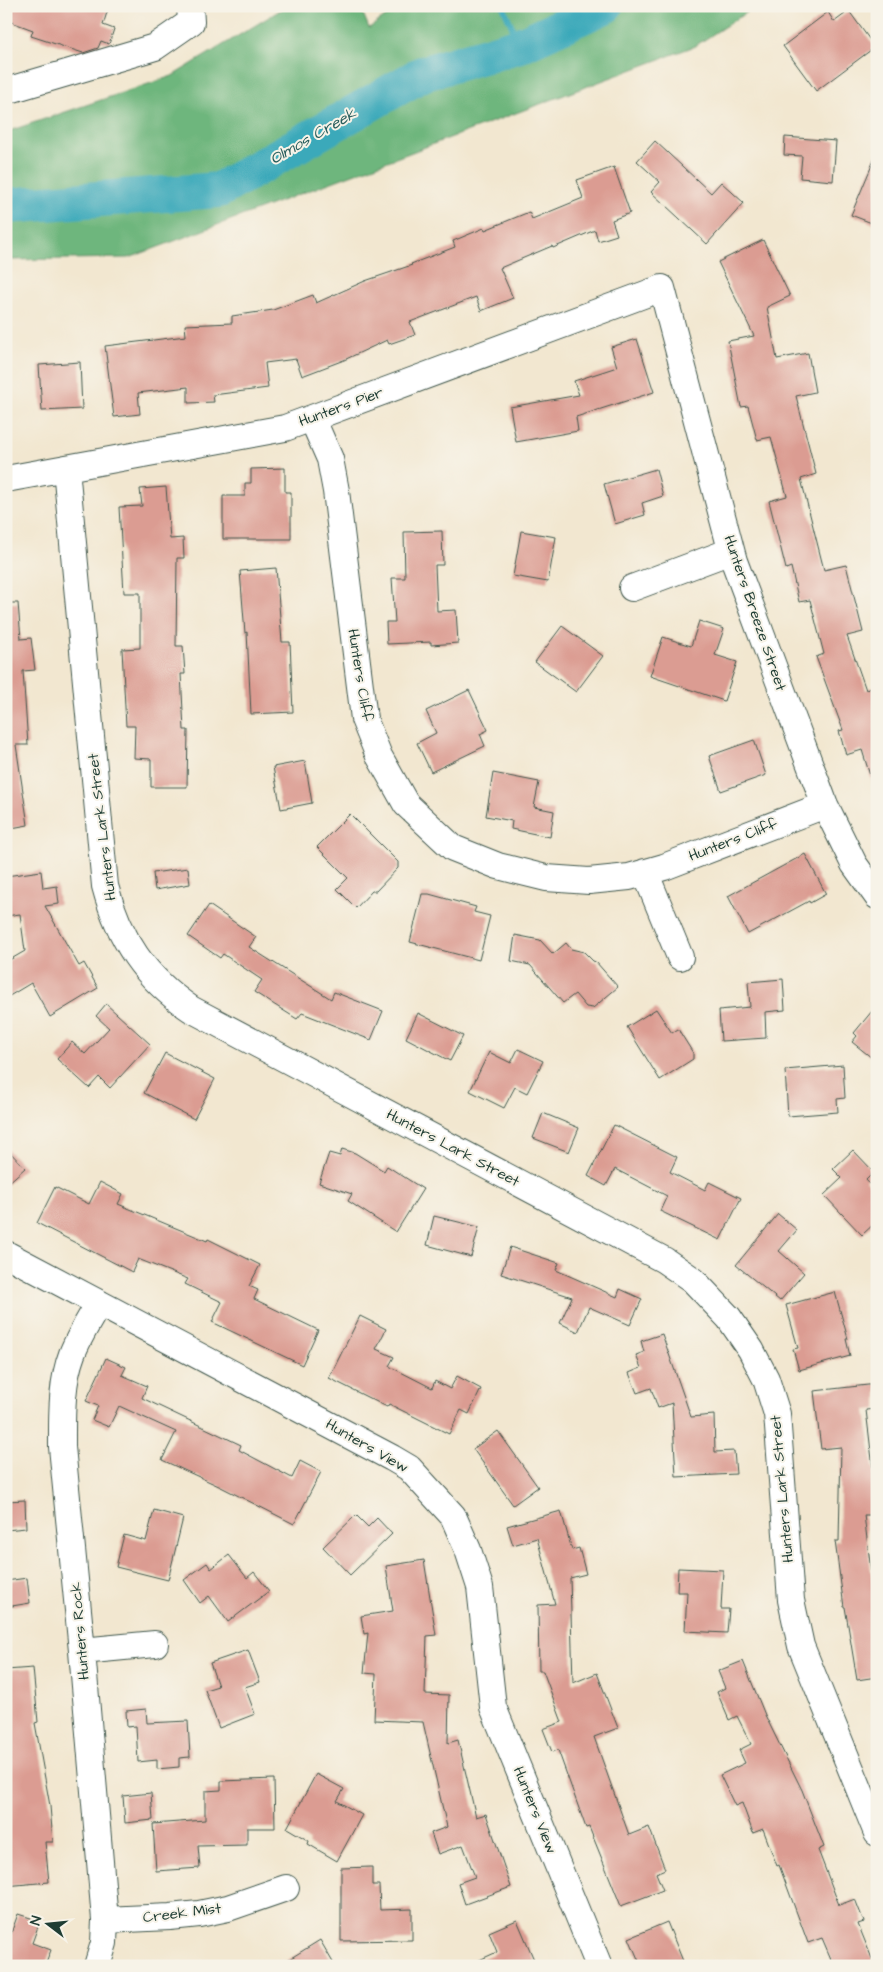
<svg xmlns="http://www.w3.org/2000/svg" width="883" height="1972" font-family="'Architects Daughter',sans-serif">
<rect width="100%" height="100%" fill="#f7f3e8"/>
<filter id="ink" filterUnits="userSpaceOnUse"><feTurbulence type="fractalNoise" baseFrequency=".02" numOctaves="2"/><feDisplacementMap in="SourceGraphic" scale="10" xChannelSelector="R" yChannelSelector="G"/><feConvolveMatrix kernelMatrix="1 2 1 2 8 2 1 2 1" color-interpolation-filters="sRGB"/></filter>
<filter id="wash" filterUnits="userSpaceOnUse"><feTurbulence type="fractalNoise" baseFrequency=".0096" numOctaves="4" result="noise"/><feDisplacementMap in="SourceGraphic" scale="20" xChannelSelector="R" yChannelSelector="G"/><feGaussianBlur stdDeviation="1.12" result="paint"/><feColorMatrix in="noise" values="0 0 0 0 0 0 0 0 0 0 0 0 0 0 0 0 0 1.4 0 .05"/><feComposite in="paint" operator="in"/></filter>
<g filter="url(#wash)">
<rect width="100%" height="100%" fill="#f2e7d0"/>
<path fill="#6eb67d" stroke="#467a58" d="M287,6H360L369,28L401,6H756L695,46L129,258L6,260V132L172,76Z"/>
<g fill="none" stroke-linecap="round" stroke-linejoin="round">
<path stroke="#3ba9ba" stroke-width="6" d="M503,6L520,45"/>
<path stroke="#3ba9ba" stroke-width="36" d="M6,206L219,190L422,74L520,45L605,6"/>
</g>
<g id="blocks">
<path fill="#db9c92" d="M6,6H109L103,25L114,29L109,44L101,41L98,48L83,53L31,36L33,30L6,20Z
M849,11L875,47L816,91L783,46L828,12L834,22Z
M785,137L836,141L833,181L800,178L802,156L784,155Z
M655,141L711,193L721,182L744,203L707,244L651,192L660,182L637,161Z
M877,153V225L851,215Z
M614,167L630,213L612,220L617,235L598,241L595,230L553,248L552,246L500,268L513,298L481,311L476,297L410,322L415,335L389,344L387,340L344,360L302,376L296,359L265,363L268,388L213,395L214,402L188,403V387L138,393L140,414L114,417L105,346L186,336L185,325L232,323V316L273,310L313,295L316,303L365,281L412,265L411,264L455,247L453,241L484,228L485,230L529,212L532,219L583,198L577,180Z
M763,240L790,296L767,307L777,359L808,353L815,392L796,396L816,474L801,479L824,570L846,565L863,632L847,636L866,690L877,686V785H873L862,750L846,755L839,731L843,730L816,657L824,654L810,600L799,602L791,567L786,569L769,501L787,496L771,437L757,440L748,406L741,407L728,341L754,336L718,262Z
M637,339L654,392L576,417L578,431L516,442L510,407L579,395L574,381L617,367L611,347Z
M80,362L82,409L42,411L39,365Z
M285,468V492H291V539H223V496H245V483H251V469Z
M656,469L663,496L642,503L645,515L615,524L604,484Z
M166,487L170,539L183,538L184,558H177L176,646H183L185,674H181L184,730H188L187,787H151V759L134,758L135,726H126L122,649L140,648V593H124L119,507L142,506L140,489Z
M442,531L443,565H435L437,611L456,610L458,643L431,645V642L387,644L386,622H395L392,578H405L404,532Z
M521,531L556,537L548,582L513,576Z
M276,568L282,642H290L293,712L251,714L247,632L245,633L240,571Z
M6,603H18L21,639L31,638L35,670L23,671L28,745H16L28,825L6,829Z
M699,621L724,629L715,655L737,662L724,701L650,676L663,637L691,646Z
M562,626L603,656L576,692L535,662Z
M469,690L488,730L480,734L485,746L431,772L417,743L436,733L426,711Z
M754,740L766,775L721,791L709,756Z
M305,761L312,803L281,809L273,767Z
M493,773L539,782L534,807L554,811L550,837L511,829L512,821L486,816Z
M350,814L398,862V868L376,891H372L356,908L337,889L348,878L317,847Z
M805,854L826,894L810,903L809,901L748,934L728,896Z
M188,868L190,884L155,890L153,873Z
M41,871L43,888L57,886L59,904L45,906L79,966L84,963L98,988L50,1017L31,983L6,998V962L25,951L20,914L6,916V876Z
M422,894H429L476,907L474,912L490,916L479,960L410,942Z
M209,905L256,937L249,947L331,999L334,992L383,1011L371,1040L302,1013L297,1019L254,992L262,980L223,954L220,958L188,936Z
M515,935L540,940L553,954L566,943L571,949L584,952L593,961L596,962L618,987L593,1008L586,1007L575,994L563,1003L530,965L511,961Z
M783,979L785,1010L765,1012L766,1038L721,1041L719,1010L750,1007L748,982Z
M106,1004L150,1044L110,1088L99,1077L89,1088L57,1059L72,1042L85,1054L109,1028L96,1016Z
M877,1005V1062L852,1042L857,1036L854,1033Z
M656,1009L672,1033L678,1029L693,1053V1059L660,1080L627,1027Z
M418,1013L463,1036L450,1061L406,1038Z
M518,1049L543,1061L527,1093L515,1087L504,1108L470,1091L489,1052L511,1063Z
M165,1053L215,1079L194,1119L144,1093Z
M843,1065L845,1098L837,1099L838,1112L788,1116L785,1070Z
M543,1113L579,1128L569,1152L533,1138Z
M614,1125L677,1157L670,1172L705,1190L709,1182L741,1198L720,1240L660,1211L667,1196L615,1169L606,1186L588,1176Z
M6,1148L25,1168L6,1185Z
M342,1149L355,1153L384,1171L387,1166L423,1189L396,1232L348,1201L352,1194L319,1183L329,1153L340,1156Z
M853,1150L874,1172L866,1180L877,1192V1221L862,1235L824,1195L842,1178L833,1169Z
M100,1182L123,1194L118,1204L207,1241L208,1239L260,1265L249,1286L258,1290L254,1299L318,1330L302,1365L212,1322L222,1302L185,1284L188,1279L138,1259L132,1272L37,1223L55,1187L89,1204Z
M778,1214L797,1230L779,1251L804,1273L780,1301L736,1265Z
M434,1216L479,1227L471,1257L427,1245Z
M510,1247L559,1263L556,1270L617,1297L620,1289L642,1299L630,1325L589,1307L578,1332L560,1323L572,1297L501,1274Z
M835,1292L848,1339H846L850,1356L799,1370L793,1349L798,1348L786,1305Z
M360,1316L386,1329L376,1349L394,1357L389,1366L432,1388L435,1381L450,1389L457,1376L481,1389L469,1414L461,1410L449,1434L389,1404L387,1407L329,1378Z
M662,1334L691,1417L714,1415L715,1452L734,1451L736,1474L676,1477L672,1403L658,1408L651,1388L637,1393L629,1373L641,1368L636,1355L644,1352L641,1341Z
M106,1358L126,1367L122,1375L147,1386L142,1398L241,1445L239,1450L292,1478L300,1461L321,1472L294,1524L221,1487L162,1460L176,1432L119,1406L109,1427L92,1420L98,1406L86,1401Z
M877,1384V1409L866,1410L873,1468H874L873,1515H864L877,1619V1677L857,1680L845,1607H844L835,1541H839L841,1447L821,1449L814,1391Z
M498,1431L538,1487L513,1505L473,1449Z
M25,1500L26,1528L6,1530V1501Z
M154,1510L183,1518L168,1580L116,1567L124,1535L146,1541Z
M561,1511L572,1550L579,1548L586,1574L570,1578L573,1683L597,1673L618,1728L594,1737L629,1835L649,1827L665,1869L656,1873L663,1890L621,1906L589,1827L586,1828L558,1750L552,1752L543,1729L562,1722L543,1671H539L538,1605L555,1604L537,1538L513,1545L507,1526Z
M356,1515L368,1527L377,1518L392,1534L350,1575L323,1547Z
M229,1555L247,1578L254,1572L269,1591L228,1622L209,1596L200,1603L184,1580L207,1563L211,1569Z
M424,1560L436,1635L427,1636L425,1694L449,1695L448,1743L458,1740L476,1817L486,1814L511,1887L465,1904L458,1883L475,1877L463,1845L438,1854L431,1833L447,1827L423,1722L374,1720L376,1674L364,1673L368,1633L364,1634L361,1616L393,1611L386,1566Z
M678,1568L723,1570L721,1609H729L727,1633L685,1631L687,1592H677Z
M27,1578L30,1603L6,1607V1581Z
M248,1650L260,1682L245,1687L255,1714L219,1728L205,1690L218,1686L210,1663Z
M743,1661L765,1715L802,1790L824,1847L818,1850L839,1905L855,1899L864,1922L858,1924L875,1966H834L822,1938L808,1943L779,1865L777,1866L763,1829L753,1833L742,1803L735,1806L720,1775L745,1763L739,1750L751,1744L737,1716L729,1720L717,1692L725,1688L718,1671Z
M33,1668L38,1722L35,1723L50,1806L53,1842H45L49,1882L6,1886V1670Z
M146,1709L147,1723L188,1721L190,1757L179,1758V1767L157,1769V1760L138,1762L136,1726L127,1727L126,1711Z
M316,1774L344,1789L337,1801L362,1815L337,1861L308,1844L309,1841L287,1828Z
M274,1779L275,1828H247V1845L198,1846L200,1868L156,1871L153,1824L205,1820V1791L221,1790V1781Z
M151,1793L153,1820L125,1823L123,1796Z
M372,1867V1885H379L380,1910L412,1909V1940L341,1941V1868Z
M18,1914L40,1921L32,1943L51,1950L45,1966H6V1947Z
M517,1920L535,1962L526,1966H466L497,1952L489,1932Z
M667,1922L685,1966H641L629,1938Z
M320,1940L335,1966H278Z"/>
</g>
</g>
<g filter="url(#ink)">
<use href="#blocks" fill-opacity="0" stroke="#3f564b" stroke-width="1"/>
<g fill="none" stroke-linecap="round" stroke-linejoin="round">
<g stroke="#3f564b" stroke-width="28">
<path id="minor" d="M6,91L155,47L191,22L190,6
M312,418L330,459L336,491L364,719L379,756L406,804L453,848L498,866L546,878L589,881L629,877L664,867L825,805
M66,468L105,886C119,939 145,978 191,1009L664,1260L693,1280L729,1318L751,1350L766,1379L777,1414L791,1600L801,1646L877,1833
M6,479L285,428L662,288L734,561L825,805L854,864L877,896
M632,588L731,551
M645,872L680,957
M6,1254L392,1458L409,1468L453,1516L468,1550L480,1587L493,1707L599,1966
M82,1651L155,1644
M105,1920L170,1917L199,1914L228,1908L286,1888
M97,1966L104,1943L105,1920L82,1651L62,1447C62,1416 61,1383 72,1354C79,1336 90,1319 99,1303"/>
</g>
<use href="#minor" stroke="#fff" stroke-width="26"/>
</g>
</g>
<g text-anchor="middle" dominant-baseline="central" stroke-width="4" stroke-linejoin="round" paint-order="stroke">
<g font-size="15" fill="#1f3d34" stroke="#f7f3e8">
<text transform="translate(341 407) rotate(-20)">Hunters Pier</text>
<text transform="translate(755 613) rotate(71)">Hunters Breeze Street</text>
<text transform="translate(360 675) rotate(81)">Hunters Cliff</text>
<text transform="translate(102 827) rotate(-97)">Hunters Lark Street</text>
<text transform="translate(733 840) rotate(-21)">Hunters Cliff</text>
<text transform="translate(453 1148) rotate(28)">Hunters Lark Street</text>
<text transform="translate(367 1446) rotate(30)">Hunters View</text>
<text transform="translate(782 1489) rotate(-95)">Hunters Lark Street</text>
<text transform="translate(80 1631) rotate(-95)">Hunters Rock</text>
<text transform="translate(535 1810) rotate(68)">Hunters View</text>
<text transform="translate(182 1913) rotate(-7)">Creek Mist</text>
</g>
<g font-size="16" font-style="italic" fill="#275d5c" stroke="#f7f3e8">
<text transform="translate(313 136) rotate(-30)">Olmos Creek</text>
</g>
</g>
<rect width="883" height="1972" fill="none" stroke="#f7f3e8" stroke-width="25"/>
<g transform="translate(48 1924) rotate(286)" stroke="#f7f3e8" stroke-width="4" paint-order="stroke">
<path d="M0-4L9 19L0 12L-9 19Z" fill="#1f3d34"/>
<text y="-8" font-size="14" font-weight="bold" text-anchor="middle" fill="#1f3d34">N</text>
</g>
</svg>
